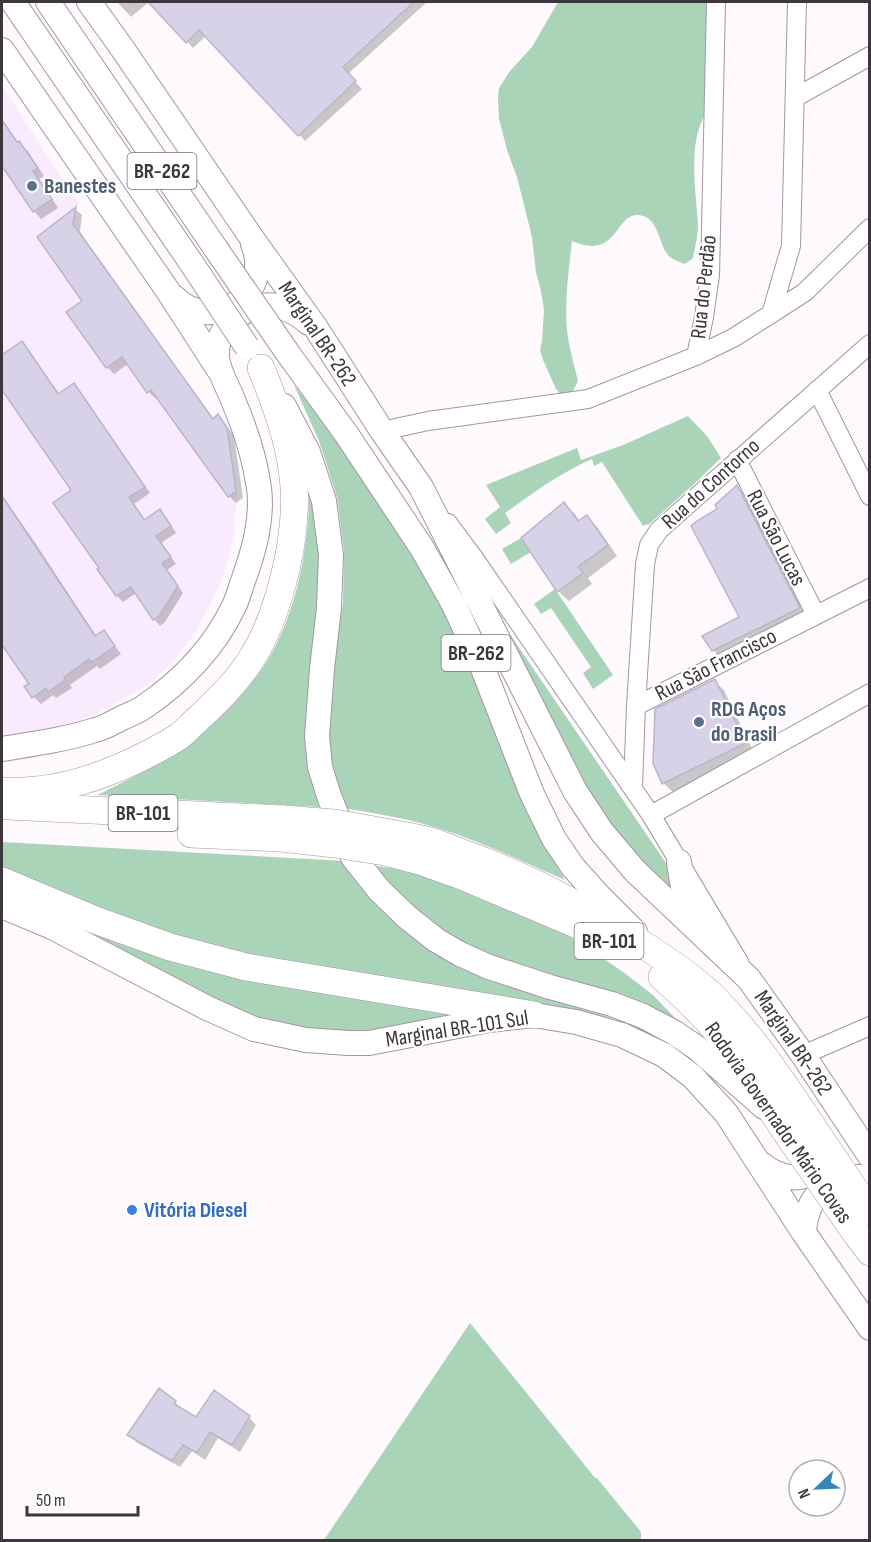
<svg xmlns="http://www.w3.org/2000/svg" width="871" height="1542" font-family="'Sofia Sans Condensed',sans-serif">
<rect width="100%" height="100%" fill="#fdf9fc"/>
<path fill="#faeafd" d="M2,86L79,204L76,207L73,224L213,419L218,414L227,428L237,496L234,532L229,557L218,588L195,633L175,659L149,684L96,714L54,730L2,739Z"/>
<path fill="#aad4b8" d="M558,2H706V113C687,144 696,190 698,225C698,236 695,247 693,258L685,264C679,262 673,260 668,255C658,243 659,217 639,215C614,213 619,261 572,241C569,270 564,301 567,330C569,348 574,364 578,381L572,393L564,399L556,389L543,360L540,350L542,341L544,310L541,291L536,272L532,237L517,177L507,150L499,119L498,97L499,88L510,71L532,47Z
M294,385L339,441L411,552L444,608L471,663L543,840L565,880C523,862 481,841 437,828C406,818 374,813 342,808L328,764L331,669L343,604L344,551L337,497L319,441Z
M688,416L707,436L721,458L693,485L648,525L647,524L643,526L602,462L594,466L592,459C560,473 533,493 505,513L511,523L496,534L485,519L500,507L486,485L577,448L581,460L623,445Z
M310,478L324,553L309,767L319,807L97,795C126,781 155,767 181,749C197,738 212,724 226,711C239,697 254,682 264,666C289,628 302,577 307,532C309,514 309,496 310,478Z
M521,538L531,552L511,564L502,549Z
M555,589L613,675L593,689L583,673L591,667L551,608L541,614L534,604Z
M494,611L666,863L683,910C662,886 639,863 620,838C567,769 532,688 494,611Z
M2,842L344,861L369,896L544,998L616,1019L248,959L173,938L2,869Z
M376,866L420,872L518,910L578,941L623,972L653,995L676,1019L618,994L492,958L440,929L413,908L387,881Z
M54,918L398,1003L450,1015L383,1033L306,1032L259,1019L213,1001Z
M470,1323L596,1479V1477L641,1532V1540H324Z"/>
<path fill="#0003" d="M120,2H149L131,17L118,3Z
M150,2H427L348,74L362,89L305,141L206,36L193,48Z
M2,119L18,143L27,150L44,176L39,179L58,208L41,219L34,211L2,164Z
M75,209L82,215L80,232L214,420L218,416L225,423L234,436L243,498L236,503L229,496L158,397L156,399L149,392L128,364L114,374L107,367L84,301L39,237Z
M22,343L28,349L60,395L74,385L80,391L150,493L134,504L146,521L160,511L166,517L176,533L161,543L176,564L167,570L183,593L165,622L160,626L154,619L136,593L123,602L117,596L99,570L101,568L73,491L2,387V357Z
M737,487L743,493L805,614L719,656L713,650L741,617Z
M2,495L34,541L97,637L104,632L111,640L121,654L100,669L97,666L70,685L72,688L56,698L53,695L41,704L34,697L31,685L2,642Z
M564,504L575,514L580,522L587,517L597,527L617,556L588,578L592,584L569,601L558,591Z
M714,681L724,690L754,753L673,792L663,783Z
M175,1402L183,1410L197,1419L249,1417L256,1425L240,1452L218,1438L205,1460L192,1451L180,1467L136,1442L129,1434Z"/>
<path fill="#d7d2e8" stroke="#bab5cb" stroke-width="1.5" d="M148,2H414L343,67L356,81L298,136L199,30L186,43Z
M2,120L17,142L19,141L38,168L33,171L52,199L33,212L2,166Z
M76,207L73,224L213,419L218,414L227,428L236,491L228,497L151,390L147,393L122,357L106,368L66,312L82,301L37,237Z
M22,341L58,394L74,383L145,487L129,497L144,520L160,509L171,526L156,536L171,557L162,563L178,586L159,616L153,620L131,587L116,596L97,569L99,568L53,503L71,490L2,390V355Z
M737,485L800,608L712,651L702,636L739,617L691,526L697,521L717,509L715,505Z
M2,496L95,636L104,630L115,646L92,662L89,659L64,677L65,680L48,692L46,688L32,698L24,686L29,684L2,645Z
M564,502L578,521L587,515L608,545L578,567L583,573L557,592L521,538Z
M715,679L746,743L662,784L653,763L655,709Z
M159,1388L176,1401L174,1404L196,1417L214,1390L250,1416L232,1445L210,1432L197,1453L183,1445L172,1461L127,1435Z"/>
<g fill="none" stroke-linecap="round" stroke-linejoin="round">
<g stroke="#a694a3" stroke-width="20">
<path id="minor" d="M796,97L870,56
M771,314L805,292L870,228
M696,356L704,317L710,275L716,2
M817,390L870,496
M382,431L428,421L588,399L696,356L733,338L771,314L791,246L797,2
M737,460L816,615
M448,523L474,558L651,815L739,962
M636,706L645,564L649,545L659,530L870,344
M633,787L636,706L870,588
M651,815L870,693
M803,1055L870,1026"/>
</g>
<g stroke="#a694a3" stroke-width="26">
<path id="major" d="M13,2L192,264
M48,2L216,249
M89,2L122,48L251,237L316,328L382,431L421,487L575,791L602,832L635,871L749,979L803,1055L870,1156
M2,50L168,291L219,370
M174,297C212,336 274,294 253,244
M287,352L347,435L422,548L454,605L480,661L532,794L554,839L573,867L598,895L635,932
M284,406L308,452L324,501L331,555L329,608L322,669L317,736L320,767L329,796L353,857L379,890L407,917L436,940L460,954L489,967L550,987L612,1004L643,1016L675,1033L697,1048L764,1107
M2,749C33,744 64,740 95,730C104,728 112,723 120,719C128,715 137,712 144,707C181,682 215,647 234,606C238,598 240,589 243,581C254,551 263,519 259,488C255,459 246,431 235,405C230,390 219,374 217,358C214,327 247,301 277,306C289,309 300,315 309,323
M679,862L682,882L696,928
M2,906L52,927L207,1008L254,1029L306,1040L348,1043H369L489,1020L534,1015L576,1022L622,1035L664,1055L692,1076L726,1113L804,1233L870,1328
M760,1163C783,1182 805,1182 828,1163
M804,1233C806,1195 831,1172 870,1178"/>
</g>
<g stroke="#a694a3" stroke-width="28">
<path id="highway" d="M2,791C54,794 104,777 150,753C159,748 169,743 178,737C185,732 191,725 198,719C218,700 238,681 252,658C272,626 283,587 290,550C293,530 296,507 294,487C291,445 277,407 261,368
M7,806L284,819
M385,832C400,835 415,837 430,841C443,845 456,851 468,855C526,876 579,904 631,937C657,953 685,971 708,992C747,1029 777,1073 806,1117
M191,834L281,838
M385,852L423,862L462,876L583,927L597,935
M2,881L95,920L170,947L246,967L534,1015
M662,977C691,1002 719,1030 740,1062C756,1085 770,1109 786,1132
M855,1232L870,1252"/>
</g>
<use href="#minor" stroke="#fff" stroke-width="18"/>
<use href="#major" stroke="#fff" stroke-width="24"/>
<use href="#highway" stroke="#fff" stroke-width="27"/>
<g stroke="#a694a3" stroke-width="26" stroke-linecap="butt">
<path id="major-bridge" d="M216,249L287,352
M192,264L247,347"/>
</g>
<g stroke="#a694a3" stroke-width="28" stroke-linecap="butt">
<path id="highway-bridge" d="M284,819L334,823L385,832
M281,838L335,844L385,852
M806,1117L870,1212
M786,1132L855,1232"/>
</g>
<use href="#major-bridge" stroke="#fff" stroke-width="24"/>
<use href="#highway-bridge" stroke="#fff" stroke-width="27"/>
</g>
<g fill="#5c6f8a" stroke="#fff" stroke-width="2">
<circle cx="32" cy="186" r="6"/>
<circle cx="699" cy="722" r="6"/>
</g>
<circle fill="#3f7fe0" stroke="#fff" stroke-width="2" cx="132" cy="1210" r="6"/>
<g text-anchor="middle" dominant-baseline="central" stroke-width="4.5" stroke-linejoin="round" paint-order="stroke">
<g fill="#fff" stroke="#787277" stroke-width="1.5">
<rect x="127.5" y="153" width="69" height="36" rx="4.5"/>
<rect x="441.5" y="635" width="69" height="36" rx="4.5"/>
<rect x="108.5" y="795" width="69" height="36" rx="4.5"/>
<rect x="574.5" y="923" width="69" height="36" rx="4.5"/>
</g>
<g font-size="21" font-weight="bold" fill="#3e363d">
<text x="162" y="171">BR-262</text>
<text x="476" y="653">BR-262</text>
<text x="143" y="813">BR-101</text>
<text x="609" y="941">BR-101</text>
</g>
<g font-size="22" font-weight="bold" fill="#4e5e75" stroke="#fff" text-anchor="start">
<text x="44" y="186">Banestes</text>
<text x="711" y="709">RDG Aços<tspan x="711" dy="25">do Brasil</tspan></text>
</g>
<g font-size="22" fill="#3e363d" stroke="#fff">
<text transform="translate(704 287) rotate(-84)">Rua do Perdão</text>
<text transform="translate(317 334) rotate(56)">Marginal BR-262</text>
<text transform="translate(711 484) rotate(-42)">Rua do Contorno</text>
<text transform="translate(776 538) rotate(63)">Rua São Lucas</text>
<text transform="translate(716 665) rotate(-27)">Rua São Francisco</text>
<text transform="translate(457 1029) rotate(-9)">Marginal BR-101 Sul</text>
<text transform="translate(793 1043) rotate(56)">Marginal BR-262</text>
<text transform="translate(778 1123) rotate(55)">Rodovia Governador Mário Covas</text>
</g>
<g font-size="22" font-weight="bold" fill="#366cbe" stroke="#fff" text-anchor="start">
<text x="144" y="1210">Vitória Diesel</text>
</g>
</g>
<rect width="871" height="1542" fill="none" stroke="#3e363d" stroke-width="6"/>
<g transform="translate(817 1488) rotate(247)"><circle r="28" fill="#ffffff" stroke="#b2afb1" stroke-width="1.5"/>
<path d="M0-4.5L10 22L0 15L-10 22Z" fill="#3587b8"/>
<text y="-9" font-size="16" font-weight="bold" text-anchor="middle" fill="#3e363d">N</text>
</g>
<path d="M27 1506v9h111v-9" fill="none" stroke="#3e363d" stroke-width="3"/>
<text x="36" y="1506" font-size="18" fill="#3e363d" stroke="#ffffff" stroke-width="4.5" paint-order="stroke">50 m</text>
</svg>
